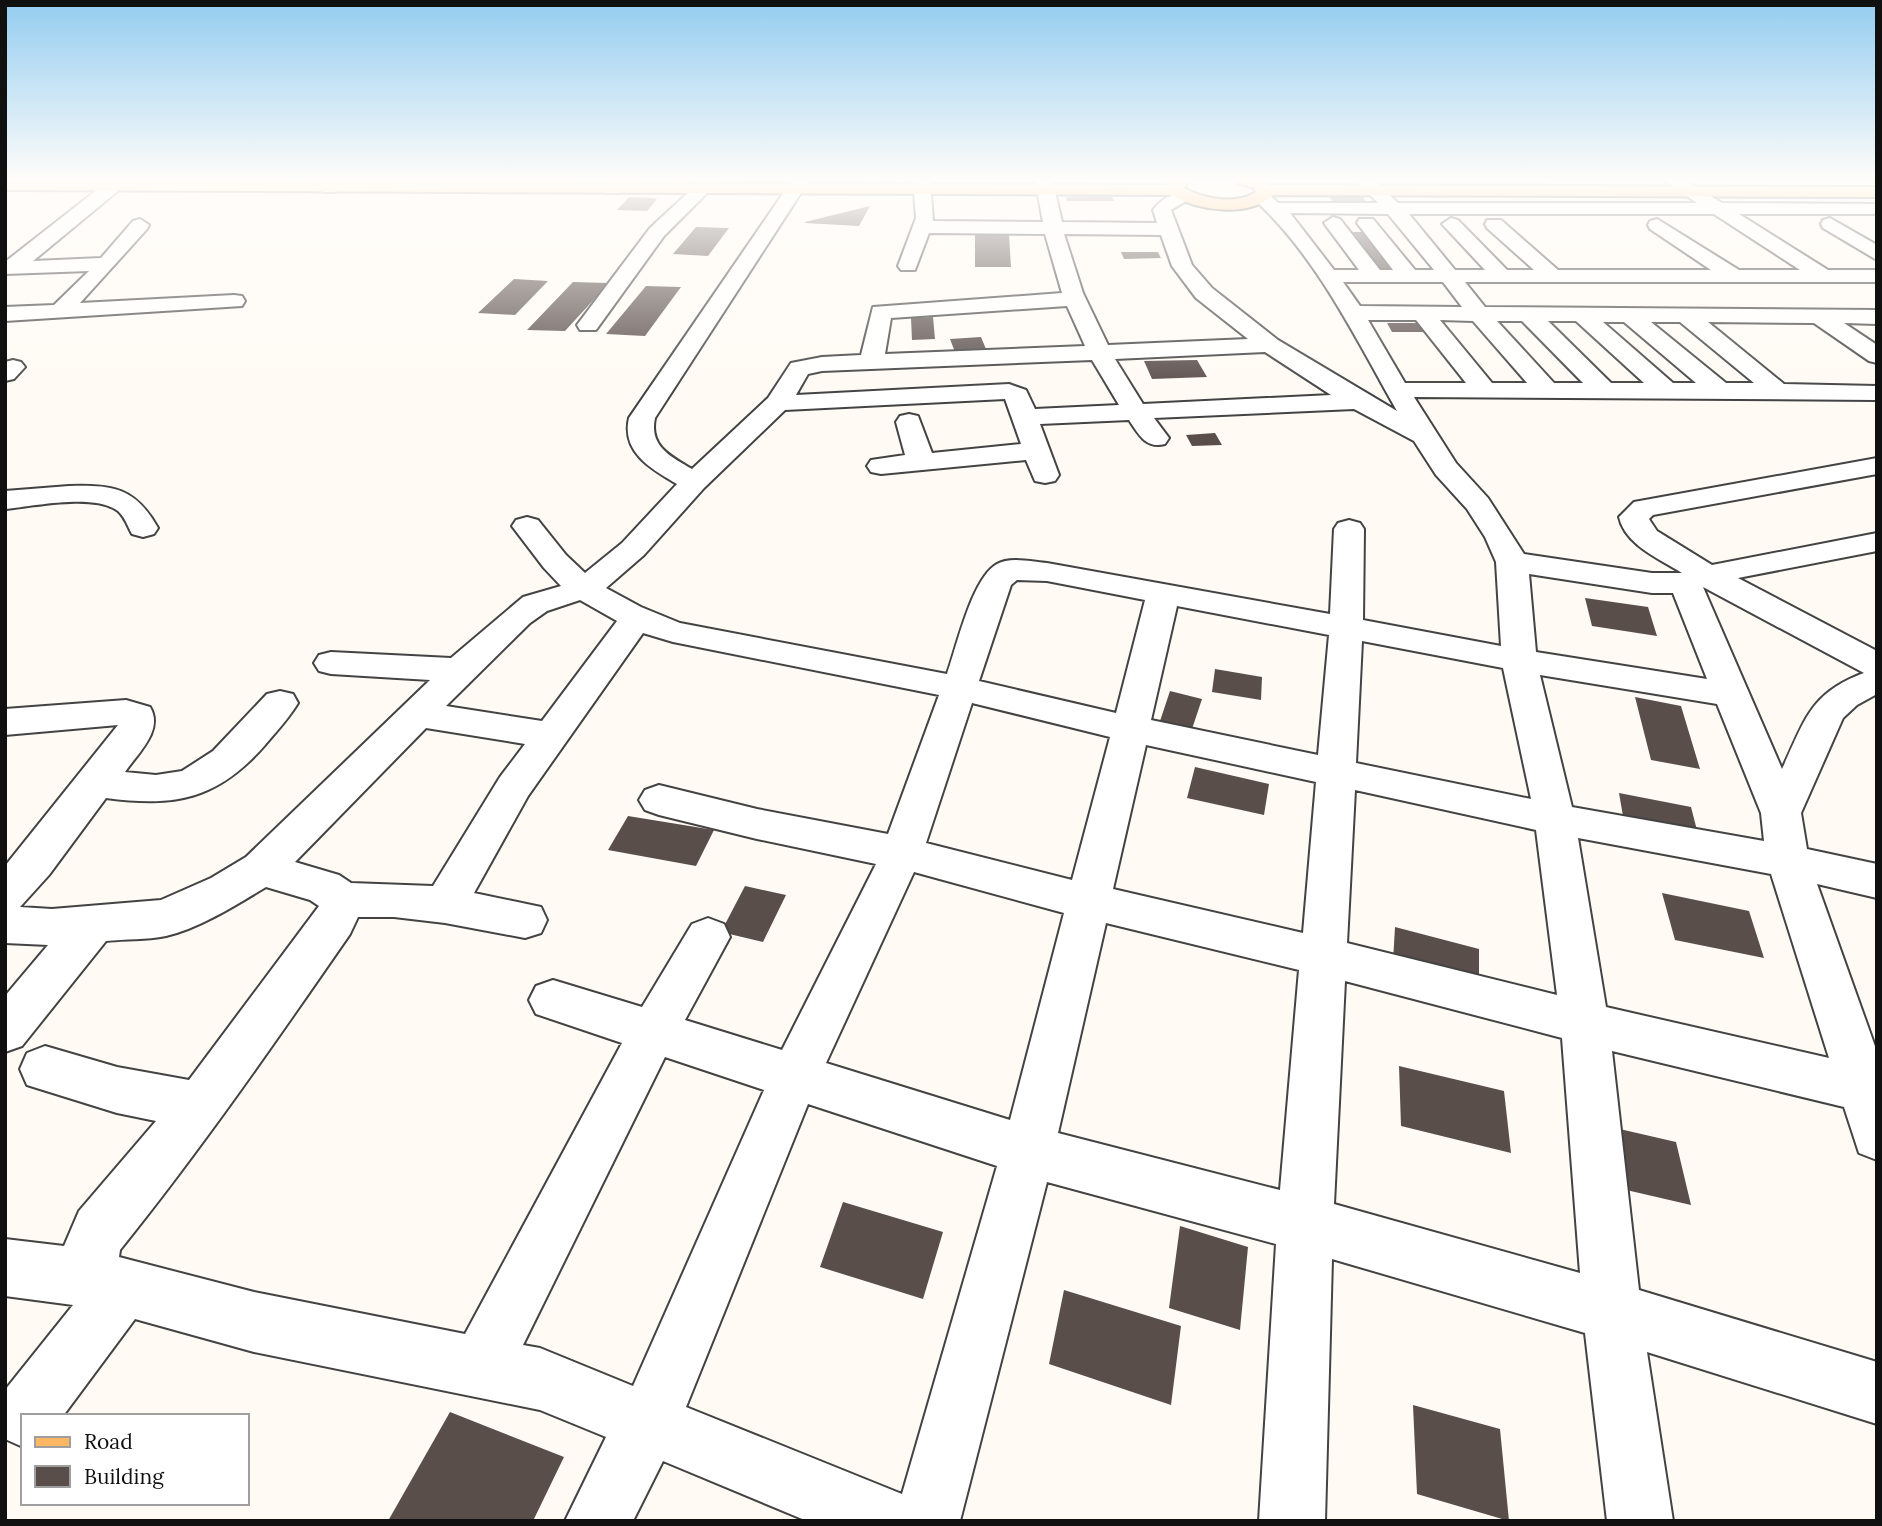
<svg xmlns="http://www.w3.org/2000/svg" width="1882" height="1526" font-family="Lora,serif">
<rect width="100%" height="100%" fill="#fffaf4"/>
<path fill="#5a4e4b" d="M1329,196L1363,197L1369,206L1335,205Z
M629,197L653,198L657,199L647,211L617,210Z
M1066,197H1112L1114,201H1067Z
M870,206L859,226L805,223V222Z
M696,227L729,228L708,256L673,254Z
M1350,232H1366L1396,271H1379Z
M975,235H1009L1011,267H975Z
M1121,252H1158L1161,258L1124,259Z
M514,279L548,281L515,315L478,313Z
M573,282L609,283L565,331L527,330Z
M646,286L681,287L645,336L606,334Z
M933,317L935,339L912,340L911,318Z
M1387,323H1425L1431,332H1392Z
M981,337L986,349L955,352L950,339Z
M1197,360L1207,377L1152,379L1144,361Z
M1215,433L1222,445L1192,446L1186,435Z
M1585,598L1648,607L1657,636L1592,626Z
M1215,669L1262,677L1261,700L1212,692Z
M1170,691L1202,699L1190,735L1158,727Z
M1635,697L1681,706L1700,769L1651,760Z
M1195,767L1269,784L1264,815L1187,798Z
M1619,793L1691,807L1699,838L1624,822Z
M628,816L714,830L696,866L608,850Z
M745,886L786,895L763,942L721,932Z
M1662,893L1749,911L1764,958L1675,940Z
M1395,927L1479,949V984L1393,961Z
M1399,1066L1504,1091L1511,1153L1401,1126Z
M1611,1127L1676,1142L1691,1205L1622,1189Z
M843,1202L943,1232L923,1299L820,1267Z
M1180,1226L1248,1247L1240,1330L1169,1308Z
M1064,1290L1181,1326L1171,1405L1049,1364Z
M1413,1405L1500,1429L1509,1521L1417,1494Z
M450,1412L564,1457L533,1521H388Z"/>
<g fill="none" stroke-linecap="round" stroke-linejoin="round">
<g stroke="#434343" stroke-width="4">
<path id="minor" d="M333,179H354L335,192H323L320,188Z
M614,179H633L618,193H606L603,189Z
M703,179H721L664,236L596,330H580L577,325L650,228Z
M793,179H810L655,418C649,446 670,456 692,469L768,398L791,363L822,357L861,355L873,307L1062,293L1045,234L929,233L915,270H901L898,266L916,218L913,179H930L933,221L1043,222L1035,179H1052L1062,222L1157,223L1153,210C1161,199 1176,190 1190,193L1193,197L1171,210L1192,265L1212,288L1278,340L1397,411C1355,337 1318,259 1256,201L1253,197L1256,193H1268L1278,203H1378L1355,179H1373L1398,203H1697L1662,179H1682L1722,203L1877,204V214H1739L1828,270H1877V282H1465L1485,307L1877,310V324L1844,323L1877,345V363L1869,361L1814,323L1708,322L1784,384L1877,386V400L1414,397L1456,463L1488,498L1524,554L1652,573H1682C1660,559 1625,545 1619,517L1634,502L1877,458V474L1653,515L1649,519L1657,531L1712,565L1877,533V551L1738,578L1877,651V694L1857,705L1843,718L1801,813L1807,849L1877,864V898L1817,884L1877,1052V1160L1859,1153L1844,1107L1612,1051L1639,1290L1877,1362V1424L1647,1352L1673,1521H1607L1585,1333L1332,1259L1325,1521H1259L1276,1244L1047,1182L960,1521H807L663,1461L633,1521H565L606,1437L540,1410L254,1352L135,1319L63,1416H23V1447L5,1439V1390L73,1305L5,1296V1239L64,1246L79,1211L156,1121L117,1113L27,1085L20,1069L27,1053L45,1046L117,1067L189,1080L319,906L310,900L266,887C238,904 198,929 166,936C147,940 125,939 106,941L22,1046L5,1052V996L48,945L5,943V866L118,725L5,735V709L126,700L150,707C164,730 138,753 125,772L156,775L182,771L213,751L267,694L280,691L293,694L298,703C289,718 276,732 265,745C217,800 175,807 106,798L49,875L20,907L52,909L161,900L211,878L246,857L430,680L331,674L319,671L314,663L319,655L331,652L451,658L523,597L561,586L544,568L512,526L516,520L527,517L538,520L566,555L585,573L622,543L677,484C651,469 621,452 629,418ZM1290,213L1388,214L1434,270H1415L1373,219H1359L1357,223L1393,270H1380L1340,219L1333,217L1324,223L1359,270H1334ZM1409,214H1714L1800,270H1739L1657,219L1650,221L1648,225L1650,229L1711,270H1558L1501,220H1487L1485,224L1487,228L1534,270H1507L1458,220L1451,218L1442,224L1485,270H1455ZM1064,234L1161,235L1172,266L1196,298L1248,339L1108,345L1083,293ZM1343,282H1443L1462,307L1360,306ZM1067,306L1085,346L885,354L891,318ZM1368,320H1416L1466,383H1405ZM1440,320L1473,321L1527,383H1492ZM1497,321H1522L1583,383H1554ZM1548,321H1576L1644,383H1611ZM1603,322H1624L1696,383H1673ZM1651,322H1680L1754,383H1726ZM1265,352L1331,395L1143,404L1115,359ZM1092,360L1119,405L1035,409L1026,390L1009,384L796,395L808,374L822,371ZM1005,399L1021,444L932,453L918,416L909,414L900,416L896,422L905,455L871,460L867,466L871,472L881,474L1026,460L1035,481L1045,483L1055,481L1059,475L1040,424L1129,420C1139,435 1146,449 1165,444L1169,438L1154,418L1354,409L1414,441L1436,475L1467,509L1485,537L1496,562L1501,646L1363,620L1364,529L1360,523L1349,520L1338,523L1334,529L1330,614L1047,563C1033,562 1010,556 997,564C972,578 957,646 947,674L680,623L641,607L606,588L644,555L704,488L785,410ZM1529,574L1652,593H1673L1707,679L1536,652ZM1017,580L1047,581L1145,600L1116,713L979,681L1011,585ZM1703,587L1864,673C1810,693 1805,720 1782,769ZM580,600L617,621L542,721L446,706L530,623L547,611ZM1177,606L1329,635L1318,755L1151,720ZM643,633L673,642L939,695L888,834L757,809L659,785L645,790L639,800L645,810L659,815L757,839L876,864L782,1050L685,1020L730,937L724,924L708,918L692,924L642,1007L553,980L536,986L529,1000L536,1014L622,1043L465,1334L254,1292L119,1257L120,1250C202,1148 276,1041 350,934L358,917H394L445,923L525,938L541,933L547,920L541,907L474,893L528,796ZM1362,641L1503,668L1531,799L1356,763ZM1540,675L1717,704L1761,813L1764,841L1572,807ZM972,703L1110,737L1072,880L926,843ZM426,728L525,744L500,777L433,886L351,883L339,875L295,862ZM1146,745L1316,782L1303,933L1113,889ZM1355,790L1536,830L1557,995L1347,943ZM1578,838L1771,874L1829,1058L1606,1007ZM914,872L1064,913L1010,1120L826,1063ZM1106,923L1299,970L1280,1190L1058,1133ZM1345,981L1562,1038L1580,1273L1334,1204ZM665,1057L764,1090L633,1386L540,1348L523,1345ZM808,1104L997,1166L902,1494L686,1407Z
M113,181L119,182L122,186L119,190L33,261L101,258L133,221L140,219L149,225L147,229L80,303L234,295L242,296L245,301L242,306L5,321V307L54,305L89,271L5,274V262L107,182Z
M1830,218L1877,245V260L1823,228L1821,224L1823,220Z
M13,360L21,362L25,367L14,379L5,381V362Z
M69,486C113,485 135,487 158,528L154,534L143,537L132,534C128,527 125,517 118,511C95,493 34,506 5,509V491Z"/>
</g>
<g stroke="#212121" stroke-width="4">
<path id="major" d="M1170,179H1190L1184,188C1203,199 1237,205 1256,192L1254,188L1238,183L1236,179H1260L1269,185L1877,187V197L1273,195C1248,218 1199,211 1171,195L5,190V180L1166,185Z"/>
</g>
<use href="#minor" fill="#fff" fill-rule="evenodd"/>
<use href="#major" fill="#ffb764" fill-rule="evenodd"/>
</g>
<linearGradient id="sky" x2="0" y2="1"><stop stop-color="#93ccf0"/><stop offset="0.46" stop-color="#fffdfa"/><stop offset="1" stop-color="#fffdfa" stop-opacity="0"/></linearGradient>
<rect width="1882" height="392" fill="url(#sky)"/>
<rect width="1882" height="1526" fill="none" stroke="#101010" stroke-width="14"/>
<rect x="21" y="1414" width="228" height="91" fill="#ffffff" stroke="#9f9f9f" stroke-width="2"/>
<rect x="35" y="1437" width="35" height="10" fill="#ffb764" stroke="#9f9f9f" stroke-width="2"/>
<text x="84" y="1449" font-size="21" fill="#101010">Road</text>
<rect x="35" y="1466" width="35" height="21" fill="#5a4e4b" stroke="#9f9f9f" stroke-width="2"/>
<text x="84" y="1484" font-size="21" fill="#101010">Building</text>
</svg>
